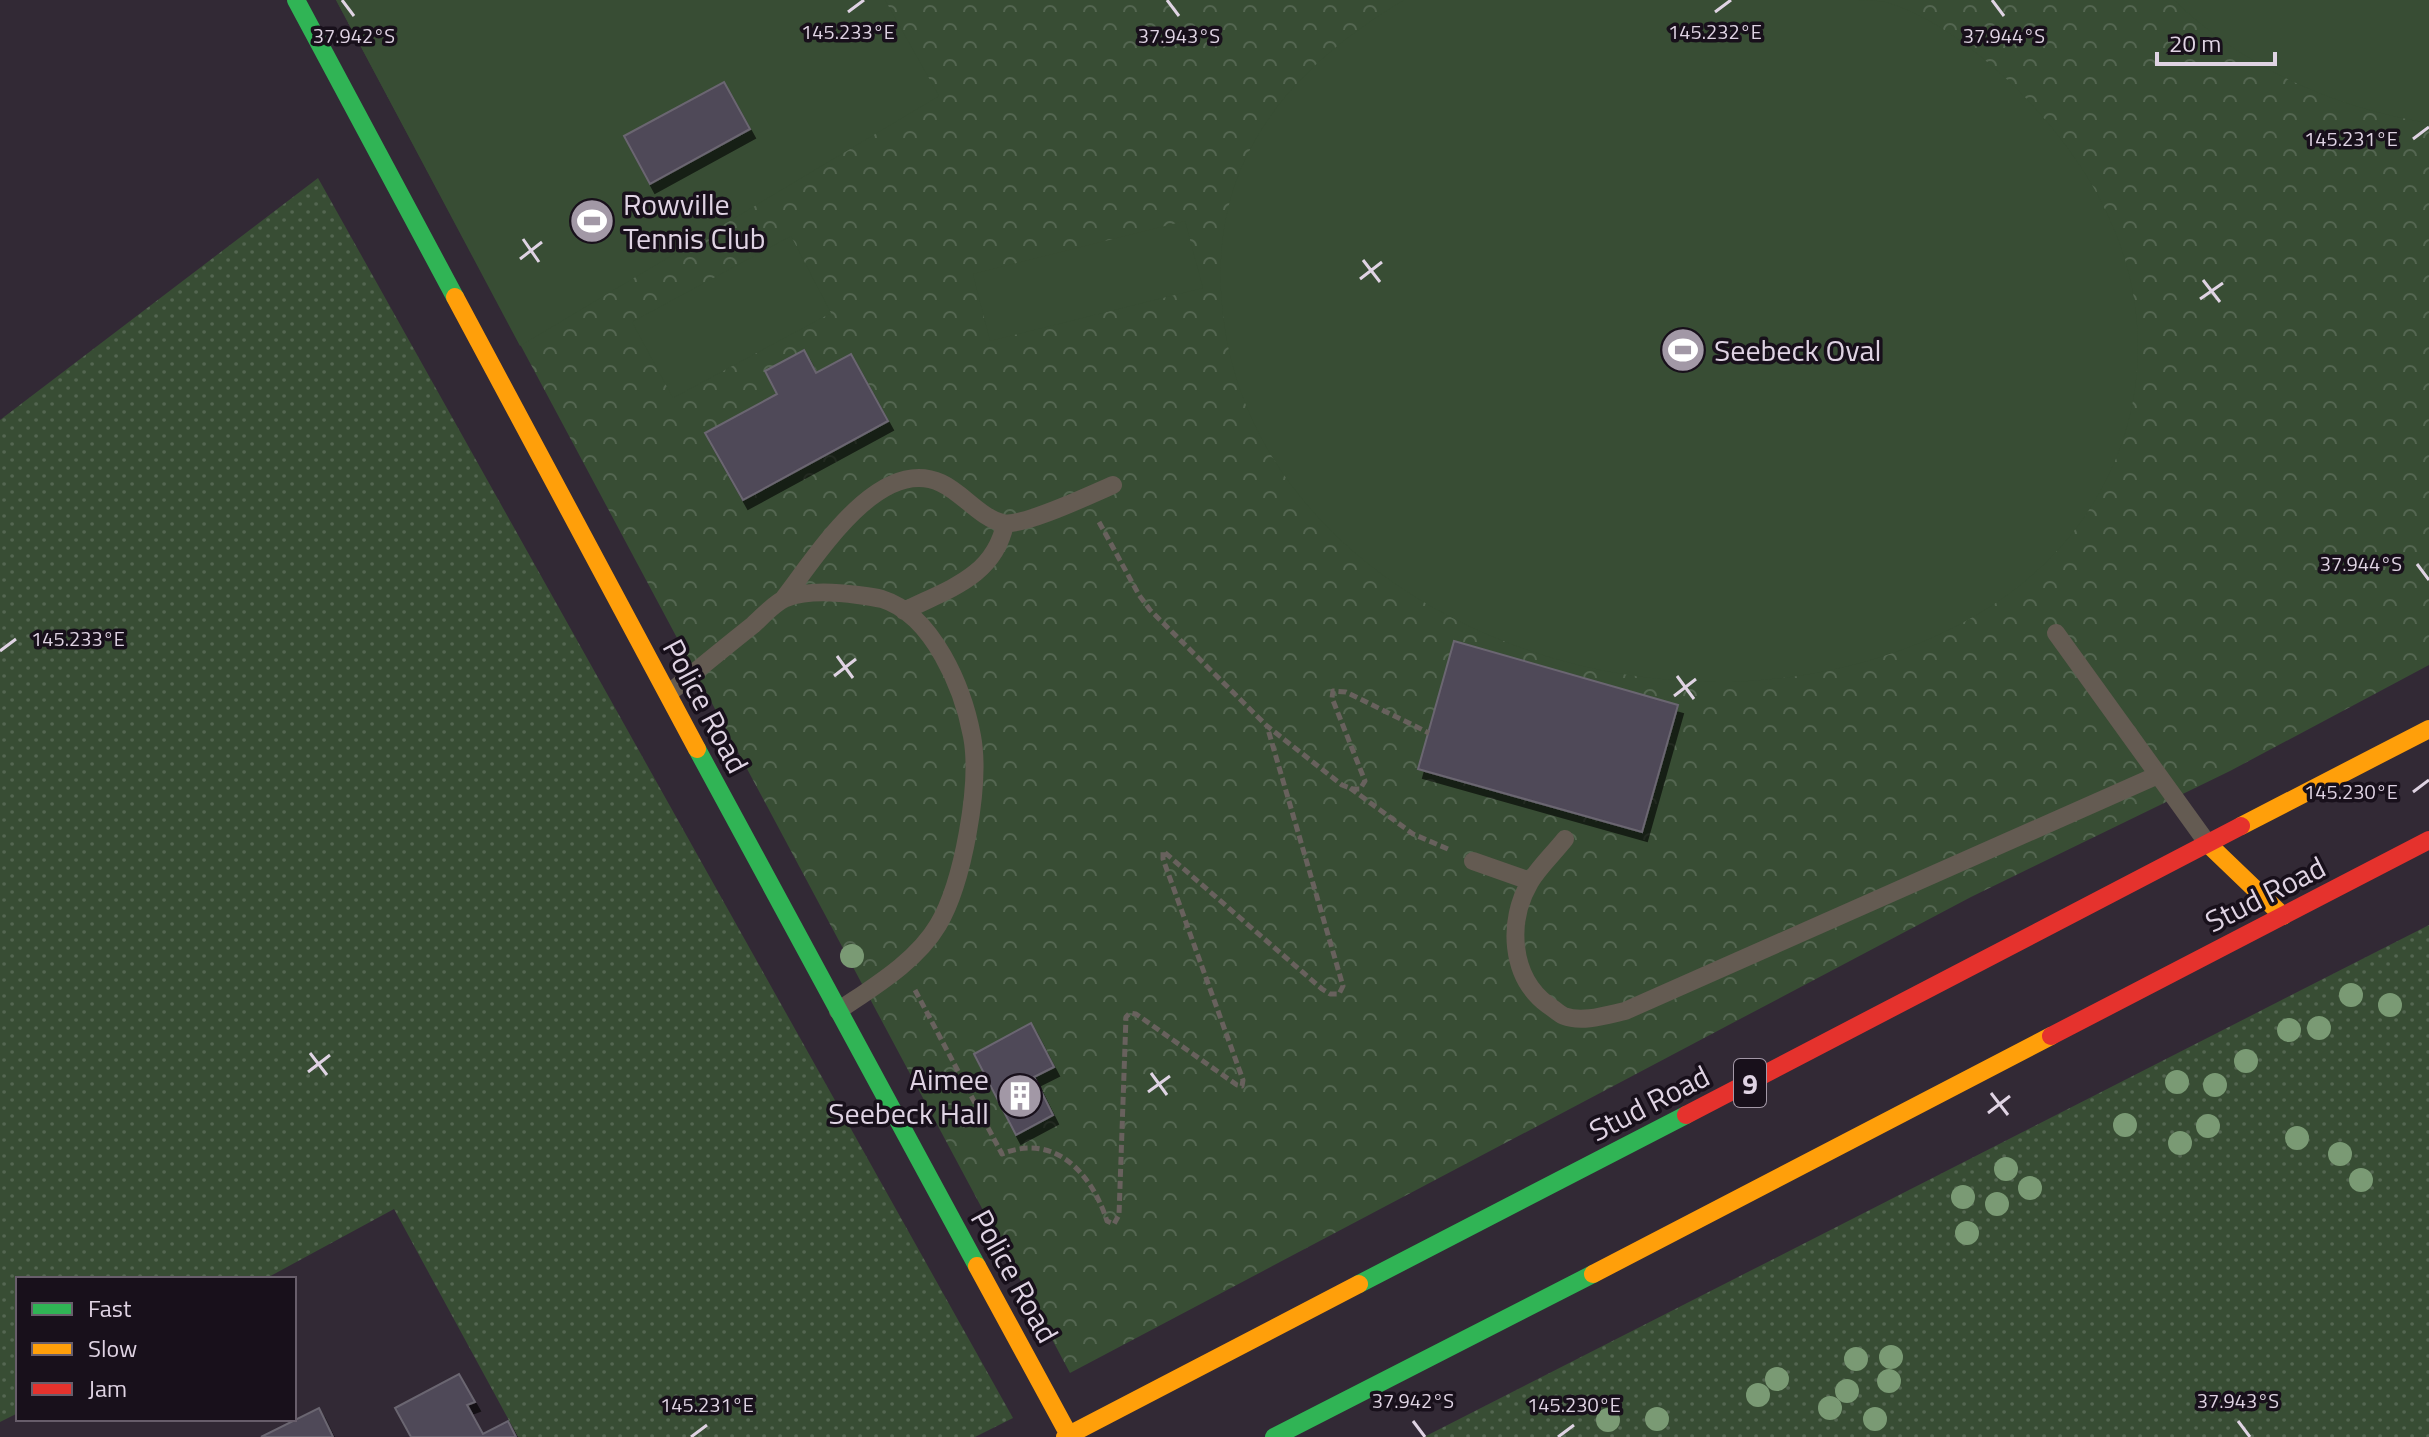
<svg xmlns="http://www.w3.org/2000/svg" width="2429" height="1437" font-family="'Titillium Web',sans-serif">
<defs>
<pattern id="grass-dots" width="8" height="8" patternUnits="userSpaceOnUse" patternTransform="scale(2)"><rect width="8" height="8" fill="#384d34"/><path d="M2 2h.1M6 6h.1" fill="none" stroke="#546651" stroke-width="1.8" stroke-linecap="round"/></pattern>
<pattern id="park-crowns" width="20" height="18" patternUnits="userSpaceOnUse" patternTransform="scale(2)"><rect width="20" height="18" fill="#384d34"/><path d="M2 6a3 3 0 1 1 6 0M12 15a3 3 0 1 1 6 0" fill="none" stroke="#546651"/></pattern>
<filter id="shadow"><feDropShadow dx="5" dy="9" stdDeviation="0" flood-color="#0009"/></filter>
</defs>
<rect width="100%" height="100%" fill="#322935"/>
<path fill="url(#grass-dots)" d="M318,178L1013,1418L975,1437H518L394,1209L265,1279H18V1413L0,1422V420Z
M2429,925V1437H1424Z"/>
<path fill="url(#park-crowns)" d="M336,0H2429V665L2230,771L1971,897L1070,1373Z"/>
<path fill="#384d34" d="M336,0H885L939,96L520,346Z
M1404,0C1521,0 1638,0 1755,0C1786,0 1816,0 1847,0C1859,0 1873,0 1885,2C1932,15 1981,54 2015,87C2067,139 2111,202 2129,274C2164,418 2093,554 1964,622C1881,667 1781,686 1687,681C1475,671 1242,533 1222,305C1209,162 1287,70 1404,0Z
M2174,0H2429V123C2334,108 2243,67 2174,0Z
M1185,221L1203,288L990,341L973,274Z
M791,236L831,313L673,398L632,322Z"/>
<path fill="#4f4858" stroke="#6b6671" stroke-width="2" filter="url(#shadow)" d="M724,82L750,129L650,184L624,136Z
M804,350L816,373L851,354L888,421L743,500L705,433L777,394L765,371Z
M1454,641L1678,705L1642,832L1418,769Z
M1031,1023L1054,1067L1034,1077L1053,1115L1016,1135L974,1054Z
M459,1374L475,1402L467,1405L483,1434L508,1421L516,1437H411L395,1408Z
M319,1408L333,1437H261Z"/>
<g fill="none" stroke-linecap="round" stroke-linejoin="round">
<path stroke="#68615d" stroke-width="5" stroke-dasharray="8 4" stroke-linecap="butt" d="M1099,522L1139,595L1150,610L1267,726L1342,785L1353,789H1360L1365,781L1332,698L1333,691L1346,692L1429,733
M1350,788L1413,834L1450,850
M915,990L1002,1154C1055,1132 1092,1174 1107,1221L1114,1224L1119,1215L1126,1017L1130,1013L1136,1014L1237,1085L1242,1086L1243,1080L1163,859V851L1322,989L1330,994H1339L1343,986L1267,726"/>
<path stroke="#645b52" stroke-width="18" d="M784,598C816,557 879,454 941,483C963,493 980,518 1003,523C1023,527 1092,494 1113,485
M904,611C948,589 994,577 1005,524
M2056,633L2208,844
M668,694C696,671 724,648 753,625C762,617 774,603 786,598C807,590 836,592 858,595C866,596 874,597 882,599C933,615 963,688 972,736C981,784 963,883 938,925C916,962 873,987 838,1011
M1565,839C1554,853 1539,867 1530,882C1507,921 1510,977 1548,1005C1553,1008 1559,1014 1564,1016C1582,1023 1607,1015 1625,1011L2158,775
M1473,861L1530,881"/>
<path stroke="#30b455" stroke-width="18" d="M296,0L455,297
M697,749L977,1266
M1359,1284L1686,1115
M1274,1437L1593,1274"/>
<path stroke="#ff9f0a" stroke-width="18" d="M455,297L697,749
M2241,826L2429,729
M2208,844L2283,916
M977,1266L1070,1437
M1593,1274L2051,1036
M1065,1437L1359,1284"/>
<path stroke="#e5322d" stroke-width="18" d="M2051,1036L2429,840
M1686,1115L2241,826"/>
</g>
<g fill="#7a9a74">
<circle cx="852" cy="956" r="12"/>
<circle cx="2351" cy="995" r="12"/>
<circle cx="2390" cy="1005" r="12"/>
<circle cx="2319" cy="1028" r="12"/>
<circle cx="2289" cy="1030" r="12"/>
<circle cx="2246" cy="1061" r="12"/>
<circle cx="2177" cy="1082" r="12"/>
<circle cx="2215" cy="1085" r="12"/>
<circle cx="2125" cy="1125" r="12"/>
<circle cx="2208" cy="1126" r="12"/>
<circle cx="2297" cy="1138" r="12"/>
<circle cx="2180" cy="1143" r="12"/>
<circle cx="2340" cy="1154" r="12"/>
<circle cx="2006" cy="1169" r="12"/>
<circle cx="2361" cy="1180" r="12"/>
<circle cx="2030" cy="1188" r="12"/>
<circle cx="1963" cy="1197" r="12"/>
<circle cx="1997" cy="1204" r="12"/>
<circle cx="1967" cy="1233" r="12"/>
<circle cx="1891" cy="1357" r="12"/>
<circle cx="1856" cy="1359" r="12"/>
<circle cx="1777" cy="1379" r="12"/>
<circle cx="1889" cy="1381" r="12"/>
<circle cx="1847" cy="1391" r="12"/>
<circle cx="1758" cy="1395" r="12"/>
<circle cx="1830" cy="1408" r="12"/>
<circle cx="1657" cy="1419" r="12"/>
<circle cx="1875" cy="1419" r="12"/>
<circle cx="1608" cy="1420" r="12"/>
</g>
<path fill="none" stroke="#dfd3e3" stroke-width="3" d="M342,0L354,16M1167,0L1179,16M1992,0L2004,16M848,12L864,0M1715,12L1731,0M2413,139L2429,127M523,239L539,262M520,259L542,242M1363,260L1380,282M1360,279L1382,262M2203,280L2220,302M2200,299L2223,283M2417,564L2429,580M0,651L16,639M837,656L853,678M834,676L856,659M1677,676L1694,699M1674,696L1696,679M2413,792L2429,780M310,1053L327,1075M308,1072L330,1055M1151,1073L1167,1095M1148,1092L1170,1076M1991,1093L2008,1115M1988,1113L2010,1096M1413,1421L1425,1437M2238,1421L2250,1437M691,1437L707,1425M1558,1437L1574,1425"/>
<defs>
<g id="stadium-disc" transform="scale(2.3)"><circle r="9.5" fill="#a298a6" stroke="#18101b"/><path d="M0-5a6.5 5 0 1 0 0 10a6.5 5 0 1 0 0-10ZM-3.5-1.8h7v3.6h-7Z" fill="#fff"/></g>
<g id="building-disc" transform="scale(2.3)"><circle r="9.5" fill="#a298a6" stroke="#18101b"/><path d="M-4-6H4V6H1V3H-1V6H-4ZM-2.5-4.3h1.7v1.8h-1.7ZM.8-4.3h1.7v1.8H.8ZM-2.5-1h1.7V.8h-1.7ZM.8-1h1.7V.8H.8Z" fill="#fff"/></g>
</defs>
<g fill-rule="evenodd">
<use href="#stadium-disc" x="592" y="221"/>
<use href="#stadium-disc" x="1683" y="350"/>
<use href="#building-disc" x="1020" y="1096"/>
</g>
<g text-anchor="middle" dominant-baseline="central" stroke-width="7" stroke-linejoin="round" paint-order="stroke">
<rect fill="#18101b" stroke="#a398a7" stroke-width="2" x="1734" y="1059" width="32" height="48" rx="6"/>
<g font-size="28" font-weight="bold" fill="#dfd3e3">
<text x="1750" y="1083">9</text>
</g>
<g font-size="30" fill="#dfd3e3" stroke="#18101b" text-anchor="start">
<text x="623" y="204">Rowville<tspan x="623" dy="34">Tennis Club</tspan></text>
<text x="1714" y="350">Seebeck Oval</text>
<text x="989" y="1079" text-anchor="end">Aimee<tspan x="989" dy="34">Seebeck Hall</tspan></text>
</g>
<g font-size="30" fill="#dfd3e3" stroke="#18101b">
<text transform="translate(706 706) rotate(62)">Police Road</text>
<text transform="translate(2265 894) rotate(-27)">Stud Road</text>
<text transform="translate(1649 1103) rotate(-27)">Stud Road</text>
<text transform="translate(1015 1276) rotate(61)">Police Road</text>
</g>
</g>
<g font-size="20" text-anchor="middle" fill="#dfd3e3" stroke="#18101b" stroke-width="7" stroke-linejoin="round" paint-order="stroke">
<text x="848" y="39">145.233°E</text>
<text x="1715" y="39">145.232°E</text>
<text x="354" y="43">37.942°S</text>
<text x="1179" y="43">37.943°S</text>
<text x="2004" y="43">37.944°S</text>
<text x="2351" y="146">145.231°E</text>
<text x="2361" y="571">37.944°S</text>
<text x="78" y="646">145.233°E</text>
<text x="2351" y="799">145.230°E</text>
<text x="1413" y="1408">37.942°S</text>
<text x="2238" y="1408">37.943°S</text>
<text x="707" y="1412">145.231°E</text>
<text x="1574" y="1412">145.230°E</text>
</g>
<rect x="16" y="1277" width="280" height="144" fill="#18101b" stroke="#685e6b" stroke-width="2"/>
<rect x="32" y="1303" width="40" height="12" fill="#30b455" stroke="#685e6b" stroke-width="2"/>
<text x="88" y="1317" font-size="24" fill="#dfd3e3">Fast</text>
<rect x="32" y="1343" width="40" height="12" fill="#ff9f0a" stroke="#685e6b" stroke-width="2"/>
<text x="88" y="1357" font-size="24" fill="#dfd3e3">Slow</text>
<rect x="32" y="1383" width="40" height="12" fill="#e5322d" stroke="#685e6b" stroke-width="2"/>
<text x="88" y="1397" font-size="24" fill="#dfd3e3">Jam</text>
<path d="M2157 52v12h118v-12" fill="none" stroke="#dfd3e3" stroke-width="4"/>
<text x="2169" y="52" font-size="24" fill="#dfd3e3" stroke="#18101b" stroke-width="6" paint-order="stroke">20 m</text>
</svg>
